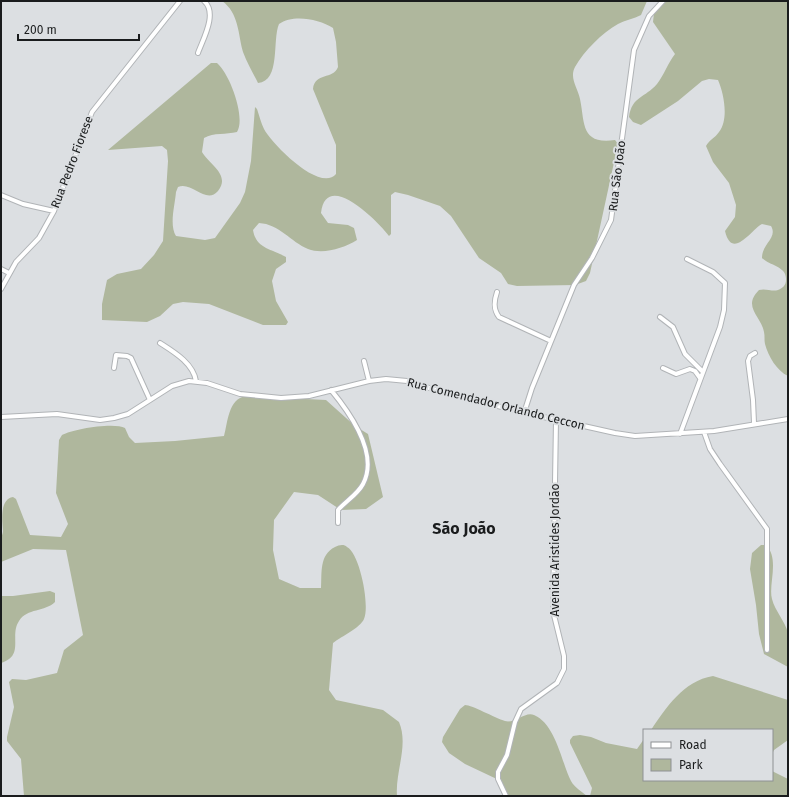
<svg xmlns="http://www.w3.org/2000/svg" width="789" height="797" font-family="'Fira Sans',sans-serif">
<rect width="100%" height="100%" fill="#dcdfe2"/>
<path fill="#afb79d" d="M222,1H647L641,15C634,19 625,20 618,24C602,33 584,51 575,67C569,78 578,88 580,99C585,122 580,145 615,140L618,144L590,273L586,281L575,285L517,286L508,284L501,273L479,258L451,216L440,206L408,195L395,192L391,195V234L389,236C378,221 326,169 321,213L328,223L348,225L354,228L357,240C344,248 323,255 308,249C291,242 279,224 259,223L253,230C256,249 272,249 286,257V262L276,269L272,281L276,301L288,322L286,325H263L209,304L183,302L173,304L160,316L147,322L102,320V304L107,280L117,274L141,269L154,255L163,241L168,161L167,150L162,146L108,150L211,63H217C230,74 246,118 237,132C226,135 214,132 204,138L202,152C209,164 231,175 218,191C206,205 192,181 178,187L176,192C175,205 169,225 176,236L205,240L215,238L240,203L245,192L251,161L255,107L257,109C259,115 261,123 264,129C272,144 320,193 336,174V145L313,89C315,72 333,80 338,67L336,42L333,28C319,19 293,14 279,24C272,40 281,81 258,83C253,73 247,63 243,52C238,34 239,13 222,1Z
M666,1H788V376C777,371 768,356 765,344C764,340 765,336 764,332C761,316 742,307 759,290C766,288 772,292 778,290C783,288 786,285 786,280C787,266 770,266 762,258C762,243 778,238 771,226L762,224C752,229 732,261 725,231L735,217L736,205L729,183L713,162L706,146C709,140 715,138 719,132C729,119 724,94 718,80L709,79L702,81L678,101L641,125L633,122L629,117C632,96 645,98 657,84C664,75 668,63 675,54L653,22L654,13Z
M246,396L326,400L355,426L368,434L383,497L366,509L341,510L318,495L294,492L274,520L273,550L279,579L300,588H321C322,573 319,555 335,547C339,545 344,544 347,547C360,554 370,606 364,619C360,628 342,636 333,643L329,690L336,700L383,710L399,722C409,745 395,772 397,796H24L21,759L7,741V737L14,707L9,682L12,679L26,680L57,673L64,650L83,635L66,550L33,549L1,562C1,554 0,547 1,540C1,536 3,534 3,531C2,519 0,499 13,497L16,499L30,535L61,537L68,524L56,493L59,440L62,435C73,429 114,422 125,428L129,437L135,443L175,441L224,436C228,422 228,399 246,396Z
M761,545H766C780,559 768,585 772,599C775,611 785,621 788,633C789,643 788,656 788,667L764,654L759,634L756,605L750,569L752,553Z
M50,591L55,593V602C45,612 27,608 19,621C9,636 25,656 1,663V596H13Z
M713,676L788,700V740L774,750L772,754V730H651C666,708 683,681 713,676Z
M465,705C472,705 495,718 505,721C515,724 525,711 534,715C556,724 562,764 571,781C574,787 582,792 587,796H505L501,781L465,764L449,753L442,742L443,737L460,709Z
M580,735L591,737L606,743L637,749L644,739V780H772V771L788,779V796H590L592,788L570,743V740L573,736Z"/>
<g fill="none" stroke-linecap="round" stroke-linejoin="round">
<g stroke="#b1b4b7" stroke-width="6">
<path id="minor" d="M198,53C203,39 218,13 204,1
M1,195L23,204L54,211
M1,269L9,273
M1,289L16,262L39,238L54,211L92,112L180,1
M497,292C494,301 493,309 499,317L551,341
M660,317L673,327L685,354L702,371
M160,343C174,352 193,363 196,381
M364,361L369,381
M114,368L116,355L127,356L131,358L150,400
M663,368L676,374L690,369L695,371L700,378
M331,390C350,413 379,454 363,484C358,494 345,502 338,510V523
M524,413L532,388L574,285L592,258L611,220L634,50L649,16L663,1
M1,417L57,414L100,420L114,418L128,414L172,386L189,381L207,383L240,394L281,398L309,396L369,381L386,379L407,381L442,392L521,412L615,433L635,436L714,431L788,419
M754,423L753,400L748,361L750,356L755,353
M704,432L710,449L720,464L767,529V650
M680,434L720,327L724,310L725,283L713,272L687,259
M506,796L498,779V772L507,755L515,722L521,709L557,683L564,669V656L553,611L556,420"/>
</g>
<use href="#minor" stroke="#fff" stroke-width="4"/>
</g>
<g text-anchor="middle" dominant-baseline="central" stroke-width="4" stroke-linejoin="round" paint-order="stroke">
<g font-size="12" fill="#1a1c1d" stroke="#dcdfe2">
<text transform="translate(72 162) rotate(-69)">Rua Pedro Fiorese</text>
<text transform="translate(617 176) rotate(-83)">Rua São João</text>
<text transform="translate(496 404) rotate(14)">Rua Comendador Orlando Ceccon</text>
<text transform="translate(555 550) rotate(-90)">Avenida Aristides Jordão</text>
</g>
<g font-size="16" font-weight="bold" fill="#1a1c1d" stroke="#dcdfe2">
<text x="464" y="528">São João</text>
</g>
</g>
<rect width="789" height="797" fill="none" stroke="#1a1c1d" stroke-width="4"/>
<rect x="643" y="729" width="130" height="52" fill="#dcdfe2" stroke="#8e9193"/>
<rect x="651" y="742" width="20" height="6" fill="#ffffff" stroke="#8e9193"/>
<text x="679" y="749" font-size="12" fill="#1a1c1d">Road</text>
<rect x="651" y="759" width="20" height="12" fill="#afb79d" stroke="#8e9193"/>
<text x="679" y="769" font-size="12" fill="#1a1c1d">Park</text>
<path d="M18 34v6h121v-6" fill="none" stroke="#1a1c1d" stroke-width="2"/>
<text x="24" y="34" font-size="12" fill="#1a1c1d" stroke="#dcdfe2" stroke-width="3" paint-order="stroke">200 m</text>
</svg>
